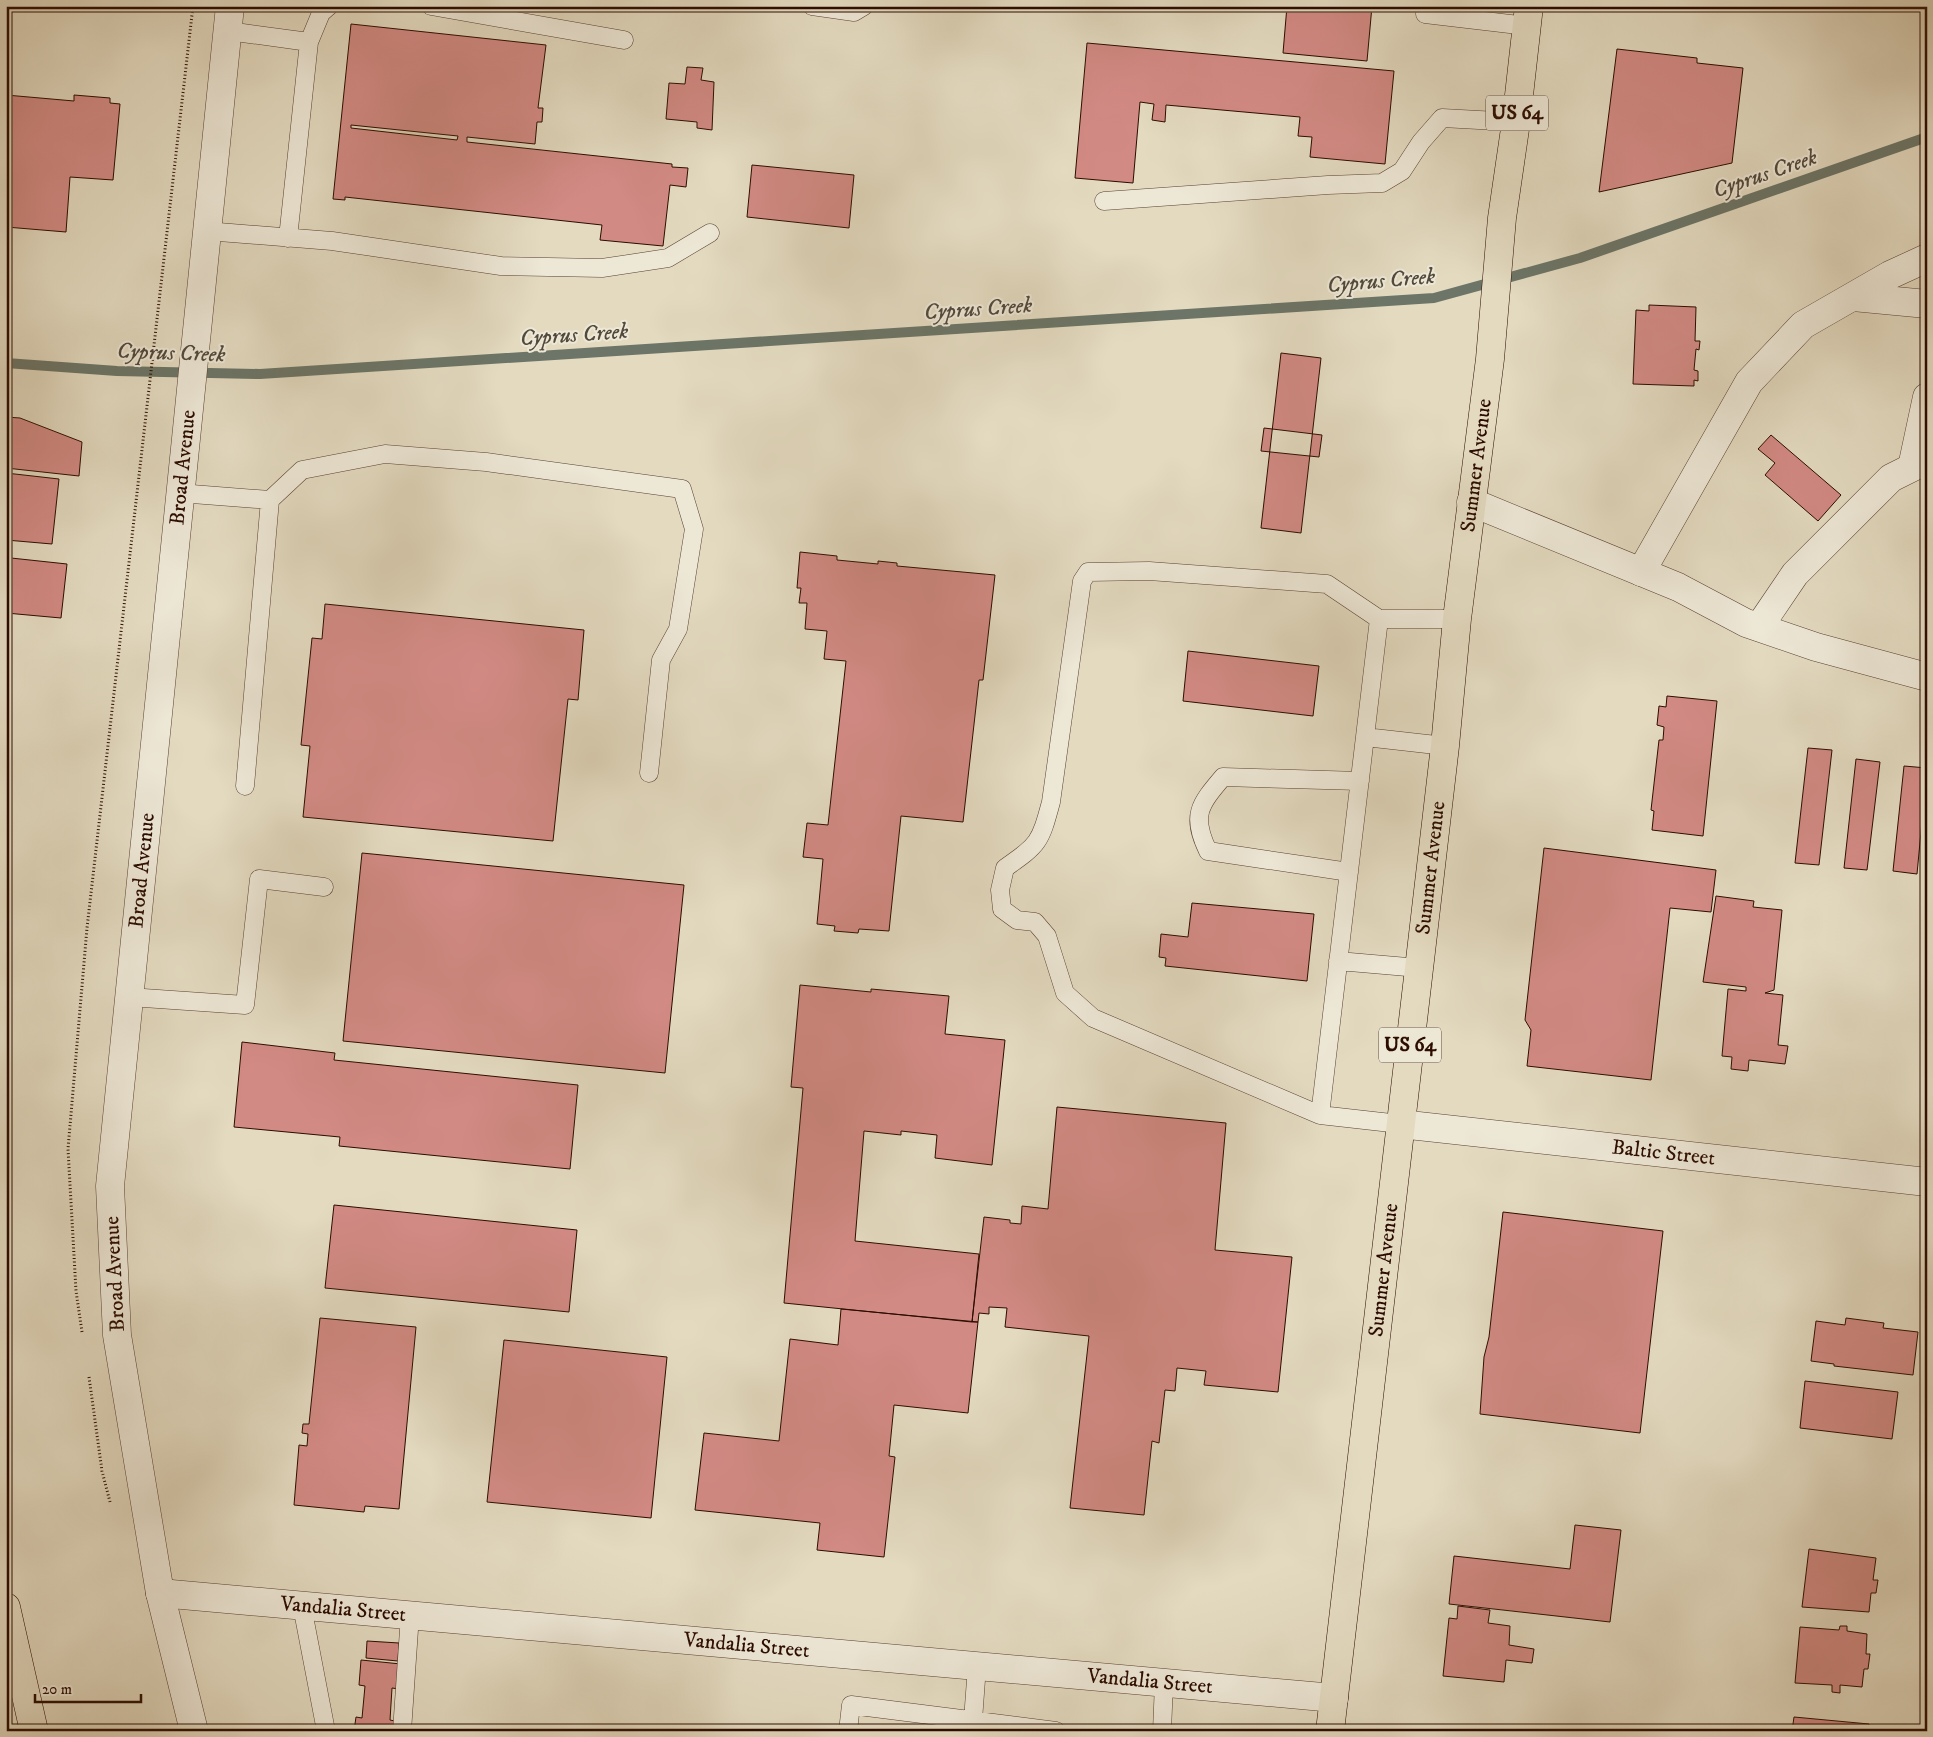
<svg xmlns="http://www.w3.org/2000/svg" width="1933" height="1737" font-family="'IM FELL DW Pica',serif">
<rect width="100%" height="100%" fill="#e3dac0"/>
<filter id="stains"><feTurbulence type="fractalNoise" baseFrequency=".004" numOctaves="4"/><feColorMatrix values="0 0 0 0 .2 0 0 0 0 .09 0 0 0 0 .02 0 0 0 .5 -.17"/></filter>
<radialGradient id="worn" r=".72"><stop offset=".6" stop-color="#630" stop-opacity="0"/><stop offset="1" stop-color="#630" stop-opacity=".3"/></radialGradient>
<g fill="none" stroke-linecap="round" stroke-linejoin="round">
<path stroke="#6c7567" stroke-width="10" d="M6,363L117,371L260,374L1434,298L1580,258L1927,137"/>
</g>
<path fill="#d28a84" stroke="#2c0c00" fill-rule="evenodd" d="M1287,6H1372L1367,61L1283,53Z
M351,24L546,45L538,108H543L542,122H537L535,144L467,137V142L672,164V167L688,168L686,187L670,185L663,246L600,240L602,225L345,197V200L333,199ZM351,125L458,136L457,140L351,128Z
M1087,43L1394,71L1385,164L1310,157L1312,137L1298,136L1300,117L1166,105L1165,122L1152,120L1154,104L1140,102L1133,183L1075,178Z
M1617,49L1697,58V63L1743,68L1732,163L1599,192Z
M687,67L703,68L701,80L714,82L712,130L697,128V122L666,119L669,83L685,84Z
M6,95L74,101V95L110,98V103L120,104L113,180L70,177L66,232L6,227Z
M752,165L854,175L849,228L747,217Z
M1649,305L1696,307L1695,341H1700L1699,350L1696,349L1694,370L1698,371V381L1694,380V386L1633,384L1636,310L1649,311Z
M1281,353L1321,358L1301,533L1261,528Z
M6,417L20,418L82,442L79,476L6,468Z
M1264,428L1322,435L1319,457L1261,451Z
M1771,435L1841,495L1818,521L1765,475L1775,463L1758,449Z
M6,473L59,479L52,544L6,540Z
M800,552L837,556V560L878,564V561L897,563V566L995,575L983,680H979L963,822L901,816L889,931L859,929L858,933L834,931L835,926L817,924L823,859L803,857L807,823L828,825L846,661L824,659L827,631L805,629L807,603H799L801,588H797Z
M11,558L67,564L61,618L6,613Z
M325,604L584,630L578,700L568,699L553,841L303,817L310,746L301,745L312,638L322,639Z
M1188,651L1319,666L1313,716L1183,701Z
M1667,696L1717,701L1703,836L1652,830L1654,811L1651,810L1659,740H1663L1664,727L1657,725L1659,706L1666,707Z
M1808,748L1832,750L1819,865L1795,863Z
M1856,759L1880,762L1867,870L1844,868Z
M1904,766L1927,768L1917,874L1893,871Z
M1544,848L1716,870L1711,912L1670,908L1651,1080L1527,1066L1531,1030L1525,1020Z
M362,853L684,885L665,1073L343,1041Z
M1716,896L1754,901L1753,907L1782,910L1774,990L1765,993L1783,995L1778,1045L1788,1046L1785,1064L1749,1060L1748,1071L1731,1069L1732,1057L1722,1056L1728,989L1746,991V987L1703,982Z
M1192,903L1314,914L1307,981L1165,966L1166,958L1159,957L1161,934L1188,937Z
M800,985L871,992V989L949,996L945,1034L1005,1040L992,1165L935,1158L937,1135L901,1131V1135L864,1131L855,1241L979,1254L972,1322L784,1303L803,1088L791,1087Z
M242,1042L335,1053L334,1060L578,1085L570,1169L339,1146L340,1137L234,1127Z
M1057,1107L1226,1123L1215,1250L1292,1257L1278,1392L1204,1385L1206,1371L1177,1368L1175,1391L1165,1390L1159,1443L1152,1441L1144,1515L1070,1508L1089,1336L1005,1327L1007,1308L989,1307V1314L979,1313L978,1322H972L984,1217L1010,1220V1223L1021,1224L1022,1206L1048,1209Z
M334,1205L577,1230L569,1312L325,1288Z
M1503,1212L1663,1231L1640,1433L1480,1414L1484,1357L1489,1337Z
M841,1309L978,1322L968,1413L894,1405L889,1456L895,1457L884,1557L817,1550L820,1523L695,1510L704,1433L779,1441L790,1339L838,1345Z
M320,1318L416,1327L399,1509L365,1506L364,1512L294,1505L299,1445L307,1446L308,1434L302,1433L303,1424H309Z
M1846,1318L1884,1323L1883,1328L1918,1332L1913,1375L1834,1366V1364L1811,1361L1816,1321L1845,1325Z
M504,1340L667,1357L651,1518L487,1502Z
M1805,1381L1898,1392L1892,1439L1800,1428Z
M1575,1525L1621,1530L1610,1622L1449,1604L1454,1556L1570,1569Z
M1809,1549L1876,1558L1873,1580H1878L1876,1593H1871L1869,1612L1802,1607Z
M1458,1606L1490,1610L1488,1623L1510,1626L1509,1645L1534,1649L1532,1663L1506,1660L1504,1682L1443,1676L1449,1618L1457,1619Z
M1840,1626H1847V1631L1867,1634L1866,1654H1870L1868,1669H1864L1862,1687L1840,1685V1693L1832,1692V1685L1795,1683L1800,1627L1839,1630Z
M367,1641L399,1643L398,1661L366,1658Z
M361,1660L401,1664L399,1689L392,1688L390,1720L395,1721L394,1731H354L356,1717L362,1718L365,1686L359,1685Z
M1794,1717L1869,1724V1731H1792Z"/>
<g fill="none" stroke-linecap="round" stroke-linejoin="round">
<g stroke="#5a4030" stroke-width="19">
<path id="lane" d="M431,6L624,40
M812,6L854,12L864,6
M1426,6L1425,14L1527,26
M228,31L309,42
M1104,201L1328,185L1382,183L1402,171L1421,142L1442,118L1516,122
M206,231L332,241L501,266L602,268L668,258L710,233
M288,238L309,42L321,13L329,6
M179,493L270,500L302,470L385,454L486,462L682,489L694,529L678,629L661,660L649,773
M1365,737L1445,746
M245,786L270,500
M1349,872L1208,851C1191,816 1199,805 1223,777L1360,781
M1338,961L1419,968
M129,997L245,1005L259,879L324,887
M1320,1115L1093,1018L1065,993L1047,936L1035,922L1017,920L1002,909L1000,890L1005,868C1039,844 1040,843 1051,802L1082,581L1088,572L1149,571L1327,584L1379,619
M1400,1124L1320,1115L1379,619H1457
M302,1606L326,1731
M973,1720L977,1666
M402,1731L410,1615
M848,1731L851,1705L1056,1731
M1162,1731L1164,1683"/>
</g>
<g stroke="#5a4030" stroke-width="29">
<g id="street">
<path d="M1853,297L1927,304"/>
<path d="M1912,467L1927,397"/>
<path d="M1471,502L1678,587L1746,623L1816,647L1927,677"/>
<path d="M1641,572L1749,382L1803,325L1890,275L1927,258"/>
<path d="M1759,627L1795,574L1891,478L1927,460"/>
<path id="s1" d="M1400,1124L1927,1182"/>
<path id="s2" d="M160,1593L1334,1698"/>
<path id="s3" d="M194,1731L160,1593L117,1335L110,1186L230,6"/>
</g>
</g>
<g stroke="#2c0c00" stroke-width="29">
<g id="primary">
<path id="s4" d="M1330,1731L1445,746L1457,619L1490,359L1502,218L1516,122L1529,6"/>
</g>
</g>
<g stroke="#2c0c00" stroke-width="29">
<path id="highway" d="M6,1607L34,1731"/>
</g>
<path stroke="#2c0c00" stroke-width="3" stroke-dasharray="1 2.5" stroke-linecap="butt" d="M82,1332L76,1291L68,1149L87,928L193,6
M89,1377L102,1471L110,1502"/>
<use href="#lane" stroke="#ede7d6" stroke-width="18"/>
<use href="#street" stroke="#ede7d6" stroke-width="28"/>
<use href="#primary" stroke="#e3dac0" stroke-width="28"/>
<use href="#highway" stroke="#e3dac0" stroke-width="28"/>
</g>
<g text-anchor="middle" dominant-baseline="central" stroke-width="4" stroke-linejoin="round" paint-order="stroke">
<g fill="#ede7d6" stroke="#664e40" stroke-width="1">
<rect x="1486" y="95.5" width="62" height="35" rx="4"/>
<rect x="1379" y="1027.5" width="62" height="35" rx="4"/>
</g>
<g font-size="20" font-weight="bold" fill="#2c0c00">
<text x="1517" y="113">US 64</text>
<text x="1410" y="1045">US 64</text>
</g>
<g font-size="21" fill="#2c0c00" stroke="#ede7d6">
<text stroke="none"><textPath href="#s4" startOffset="1274">Summer Avenue</textPath></text>
<text stroke="none"><textPath href="#s3" startOffset="1275">Broad Avenue</textPath></text>
<text stroke="none"><textPath href="#s4" startOffset="869">Summer Avenue</textPath></text>
<text stroke="none"><textPath href="#s3" startOffset="870">Broad Avenue</textPath></text>
<text stroke="none"><textPath href="#s1" startOffset="265">Baltic Street</textPath></text>
<text stroke="none"><textPath href="#s4" startOffset="464">Summer Avenue</textPath></text>
<text transform="translate(115 1274) rotate(-93)">Broad Avenue</text>
<text stroke="none"><textPath href="#s2" startOffset="184">Vandalia Street</textPath></text>
<text stroke="none"><textPath href="#s2" startOffset="589">Vandalia Street</textPath></text>
<text stroke="none"><textPath href="#s2" startOffset="994">Vandalia Street</textPath></text>
</g>
<g font-size="22" font-style="italic" fill="#51493c" stroke="#ede7d6">
<text transform="translate(1765 174) rotate(-19)">Cyprus Creek</text>
<text transform="translate(1381 281) rotate(-5)">Cyprus Creek</text>
<text transform="translate(978 309) rotate(-4)">Cyprus Creek</text>
<text transform="translate(574 335) rotate(-4)">Cyprus Creek</text>
<text transform="translate(171 353) rotate(2)">Cyprus Creek</text>
</g>
</g>
<rect width="1933" height="1737" fill="none" stroke="#e3dac0" stroke-width="25"/>
<rect x="8" y="8" width="1918" height="1722" fill="none" stroke="#2c0c00" stroke-width="2.5"/>
<rect x="12" y="12" width="1908" height="1712" fill="none" stroke="#2c0c00"/>
<path d="M35 1694v8h106v-8" fill="none" stroke="#2c0c00" stroke-width="2.5"/>
<text x="42" y="1694" font-size="15" fill="#2c0c00" stroke="#ede7d6" stroke-width="4" paint-order="stroke">20 m</text>
<rect width="100%" height="100%" filter="url(#stains)"/>
<rect width="100%" height="100%" fill="url(#worn)"/>
</svg>
